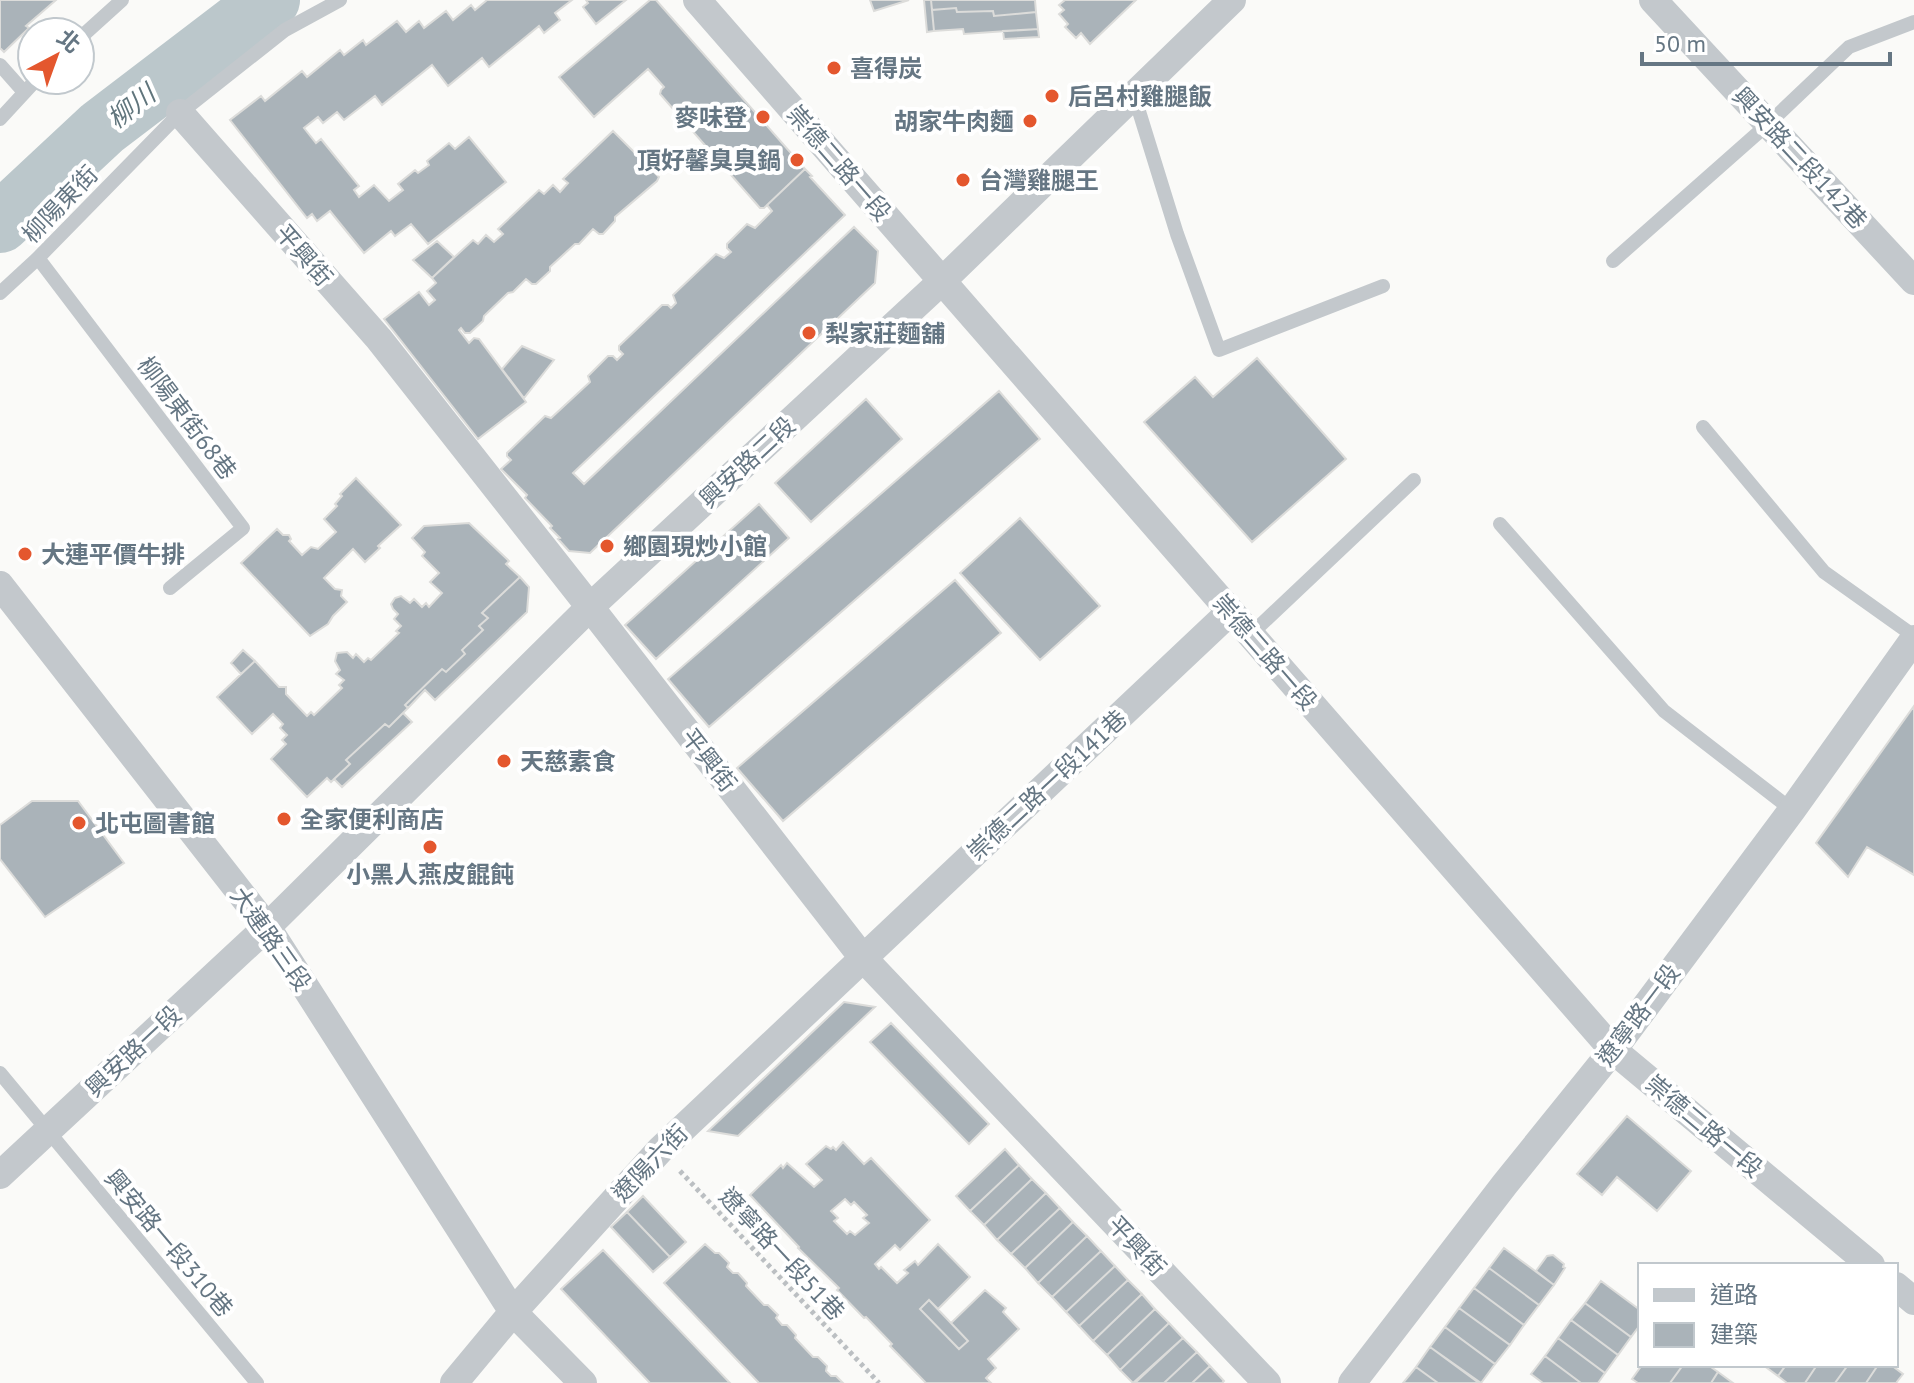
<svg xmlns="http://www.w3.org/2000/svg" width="1914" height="1383" font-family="'PT Sans','Noto Sans TC',sans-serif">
<rect width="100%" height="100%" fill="#fafaf8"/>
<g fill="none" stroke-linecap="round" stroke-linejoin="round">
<path stroke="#bbc7cb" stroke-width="60" d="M0,223L102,128L270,0"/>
</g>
<path fill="#aab3b9" stroke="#dcdcda" stroke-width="2" fill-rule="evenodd" d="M0,0H56L26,26L29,28L4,52L0,48Z
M487,0H572L555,13L560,20L544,33L539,26L489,67L482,58L448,86L432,65L382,105L375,96L344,120L337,112L323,123L318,117L304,128L316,143L321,139L359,186L354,190L359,197L374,185L389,201L403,190L398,184L415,170L418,173L429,165L427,161L449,143L455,149L469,137L506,182L428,244L411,224L395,236L391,231L364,253L330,211L317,221L312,214L307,218L230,120L261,96L265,101L302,71L307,77L340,50L344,55L363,40L366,45L397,21L406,32L419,21L424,28L446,11L453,20L471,5L475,10Z
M586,0H626L596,24L583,7L588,3Z
M650,0H656L805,169L764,208H760L660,94L661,90L664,87L648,69L594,117L559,77Z
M870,0H909L874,11Z
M924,0H931L934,31L927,32Z
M931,0H1035L1036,12L994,16L993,11L957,12L956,8L932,10Z
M1065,0H1136L1090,44L1081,33L1076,38L1065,27L1068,24L1059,14L1064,10L1059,5Z
M956,8L957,12L993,11L994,16L1036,12L1038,29L964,34L963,29L934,31L932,10Z
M1038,29L1039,37L1004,39L1003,31Z
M613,131L659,177L657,181L615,217V221L603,234H599L593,229L579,244H575L550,267V271L536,284H532L526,279L513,292L508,293L484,316L483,321L470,333H465L461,328L459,330L469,343L474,338L479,339L526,402L478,439L384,319L419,292L429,305L435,300L427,291L436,283L432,278L473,240L478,244L486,235L494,242L503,234L498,229L539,190L544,194L553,185L560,192L568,183L563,179Z
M805,169L812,176L810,177L845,215L573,473L584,484L854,227L878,251L875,283L590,553L569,551L558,539L560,538L550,528L552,526L525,498L527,495L501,469L511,460L507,456V453L545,416L551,418L590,382L588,376L608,356H613L617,360L623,354L619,350V346L662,305H668L671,308L676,303L673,295L716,254L724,258L731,252L727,248V244L747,224L755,228L772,211L767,205Z
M437,241L454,257L432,278L413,260Z
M522,346L554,360L524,398L502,369Z
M1257,358L1346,459L1252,542L1144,422L1195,377L1213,397Z
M999,391L1040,439L709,727L668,679Z
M866,399L902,439L811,522L775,483Z
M356,478L401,525L378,546L380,548L365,562L353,549L324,578L335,589L342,590L341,596L347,602L333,616L328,624L310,636L241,563L277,529L283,535H289L291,539L289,541L302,555L311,547L318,549L336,532L324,519L337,506L335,504L342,496L340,494Z
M759,504L789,538L656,659L625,625Z
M1020,518L1100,606L1040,660L960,573Z
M469,523L509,561L506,564L520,577L482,613L488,618L479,626L483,630L462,650L465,654L446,672L442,669L405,705L408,708L389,727L385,724L346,760L350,764L331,782L327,778L307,797L271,759L286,744L282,740L287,735L280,728L283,724L273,714L252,734L217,697L255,661L279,687H286V694L307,716L311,712L314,715L342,688L339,685L344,680L336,674L340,670L335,661L337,653L347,652L353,658L356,654L364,662L368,658L371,660L399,633L396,631L401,626L394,619L398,614L393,609L391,604L395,598L401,596L410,603L414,599L422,607L426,603L429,607L442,593L430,582L439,573L422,556L425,552L412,538L424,526Z
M520,577L529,587L527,612L435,700L425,690L408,708L405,705L442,669L446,672L465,654L462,650L483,630L479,626L488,618L482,613Z
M955,580L1001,633L783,821L737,768Z
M243,650L255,661L241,674L231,663Z
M1914,706V875L1867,847L1848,877L1816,843Z
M403,713L412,722L342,787L334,779L350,764L346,760L385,724L389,727Z
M32,801H78L124,863L45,917L0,859V825Z
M844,1002L875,1007L738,1136L708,1131Z
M891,1023L989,1124L969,1144L870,1042Z
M1627,1116L1691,1171L1657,1211L1617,1177L1602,1195L1577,1174Z
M843,1142L864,1164L871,1158L930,1220L900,1250L895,1245L875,1264L879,1269L881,1267L897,1283L908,1273L904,1270L915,1261L918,1265L938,1244L970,1277L938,1309L929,1300L920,1309L959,1349L968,1341L951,1323L985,1290L1006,1308L1003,1312L1019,1329L988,1359L996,1368L986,1378L991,1383H926L890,1346L892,1344L866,1317L864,1318L837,1290L839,1288L798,1248L799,1247L750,1195L781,1165L783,1168L787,1163L814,1187L822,1180L806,1164L826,1146L831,1149L833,1147L836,1150ZM845,1199L851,1205L854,1202L867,1215L863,1218L869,1223L855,1235L850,1231L847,1234L834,1221L838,1218L831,1211Z
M1005,1149L1019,1165L970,1211L956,1196Z
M1019,1165L1032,1179L984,1225L970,1211Z
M1032,1179L1046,1193L997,1240L984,1225Z
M1046,1193L1060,1208L1011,1254L997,1240Z
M643,1196L686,1242L670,1257L627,1212Z
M1060,1208L1073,1222L1025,1268L1011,1254Z
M627,1212L670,1257L653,1272L611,1227Z
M1073,1222L1087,1236L1038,1283L1025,1268Z
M1087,1236L1101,1251L1052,1297L1038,1283Z
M705,1244L715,1253H719L729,1263L727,1267L733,1273H738L747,1283L746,1286L764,1305H768L778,1315L776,1318L782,1325H787L796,1335L795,1338L813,1357H818L827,1366L826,1371L831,1376H836L843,1383H759L664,1283Z
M1504,1248L1554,1285L1539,1305L1489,1268Z
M603,1250L730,1383H650L561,1289Z
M1101,1251L1115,1266L1066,1312L1052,1297Z
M1553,1255L1564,1264L1563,1267L1565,1268L1554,1285L1536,1271L1547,1256Z
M1115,1266L1128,1280L1079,1326L1066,1312Z
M1489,1268L1539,1305L1524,1325L1474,1288Z
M1128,1280L1142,1294L1093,1341L1079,1326Z
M1601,1281L1640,1310V1325L1631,1337L1585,1303Z
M1474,1288L1524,1325L1510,1345L1459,1308Z
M1142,1294L1155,1309L1107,1355L1093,1341Z
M929,1300L968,1341L959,1349L920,1309Z
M1585,1303L1631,1337L1618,1355L1571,1320Z
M1459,1308L1510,1345L1495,1364L1445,1327Z
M1155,1309L1169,1323L1120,1370L1107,1355Z
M1571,1320L1618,1355L1605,1373L1558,1338Z
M1169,1323L1183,1338L1133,1383L1120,1370Z
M1445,1327L1495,1364L1481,1383L1430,1347Z
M1183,1338L1197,1352L1164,1383H1135Z
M1558,1338L1605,1373L1598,1383H1581L1545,1356Z
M1430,1347L1479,1383H1438L1416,1367Z
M1197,1352L1210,1366L1192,1383H1164Z
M1545,1356L1581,1383H1543L1531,1374Z
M1642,1365H1683L1670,1383H1638L1632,1379Z
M1683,1365H1708L1718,1372L1711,1383H1670Z
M1763,1365H1786L1778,1376Z
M1786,1365H1817L1805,1383H1787L1778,1376Z
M1817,1365H1848L1835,1383H1805Z
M1848,1365H1878L1866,1383H1835Z
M1878,1365H1891L1903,1374L1896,1383H1866Z
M1210,1366L1224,1381L1222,1383H1192Z
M1416,1367L1438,1383H1403Z
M1718,1372L1733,1383H1711Z"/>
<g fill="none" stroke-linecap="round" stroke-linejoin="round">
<path stroke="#bbbfc2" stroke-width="5" stroke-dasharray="4 4" stroke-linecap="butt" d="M680,1171L879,1383"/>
<path stroke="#c3c8cc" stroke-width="14" d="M80,38L122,0
M0,65L24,92
M1134,95L1177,234L1219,350L1383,286
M0,119L36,80
M38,258L243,528L170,588
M1613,261L1768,124L1849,47L1914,22
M0,293L38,258L180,113L285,30L340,0
M1703,427L1824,572L1914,636
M1500,524L1664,711L1792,810
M1250,635L1414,480
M0,1073L257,1383"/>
<path stroke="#c3c8cc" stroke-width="28" d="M697,0L1613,1050L1871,1265
M1653,0L1914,281
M180,113L379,339L590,607L863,958L1267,1383
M0,585L267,927L513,1312L583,1383
M0,1175L267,927L590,607L942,281L1232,0
M1896,1286L1914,1301
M454,1383L513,1312L660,1150L1230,612
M1352,1383L1505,1184L1613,1050L1792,810L1914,639"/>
</g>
<g fill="#e4572e" stroke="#fff" stroke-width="3">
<circle cx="834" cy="68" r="8"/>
<circle cx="1052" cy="96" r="8"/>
<circle cx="763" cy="117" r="8"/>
<circle cx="1030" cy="121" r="8"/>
<circle cx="797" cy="160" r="8"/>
<circle cx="963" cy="180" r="8"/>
<circle cx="809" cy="333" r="8"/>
<circle cx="607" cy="546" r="8"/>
<circle cx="25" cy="554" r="8"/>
<circle cx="504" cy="761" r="8"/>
<circle cx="284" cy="819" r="8"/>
<circle cx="79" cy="823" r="8"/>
<circle cx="430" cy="847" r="8"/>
</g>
<g text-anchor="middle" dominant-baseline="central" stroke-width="8" stroke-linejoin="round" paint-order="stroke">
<g font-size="24" font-weight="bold" fill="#657683" stroke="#fff" text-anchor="start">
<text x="850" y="68">喜得炭</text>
<text x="1068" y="96">后呂村雞腿飯</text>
<text x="747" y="117" text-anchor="end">麥味登</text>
<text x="1014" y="121" text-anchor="end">胡家牛肉麵</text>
<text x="781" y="160" text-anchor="end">頂好馨臭臭鍋</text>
<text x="979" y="180">台灣雞腿王</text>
<text x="825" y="333">梨家莊麵舖</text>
<text x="623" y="546">鄉園現炒小館</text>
<text x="41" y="554">大連平價牛排</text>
<text x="520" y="761">天慈素食</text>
<text x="300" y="819">全家便利商店</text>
<text x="95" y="823">北屯圖書館</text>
<text x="430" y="874" text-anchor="middle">小黑人燕皮餛飩</text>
</g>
<g font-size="24" fill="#657683" stroke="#fff">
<text transform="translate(1800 158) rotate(47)">興安路二段142巷</text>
<text transform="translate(839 163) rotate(49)">崇德二路一段</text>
<text transform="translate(60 204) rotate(-46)">柳陽東街</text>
<text transform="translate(304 255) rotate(49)">平興街</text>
<text transform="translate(187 418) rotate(53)">柳陽東街68巷</text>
<text transform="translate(747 462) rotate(-43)">興安路二段</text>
<text transform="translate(1265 652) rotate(49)">崇德二路一段</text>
<text transform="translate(709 760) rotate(52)">平興街</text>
<text transform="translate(1047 785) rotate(-43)">崇德二路一段141巷</text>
<text transform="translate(271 939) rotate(55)">大連路三段</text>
<text transform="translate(1638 1015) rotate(-53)">遼寧路一段</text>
<text transform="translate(133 1051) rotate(-43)">興安路一段</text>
<text transform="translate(1704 1126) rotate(40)">崇德二路一段</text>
<text transform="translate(650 1163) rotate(-46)">遼陽六街</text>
<text transform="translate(169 1243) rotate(50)">興安路一段310巷</text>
<text transform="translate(1137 1246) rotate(47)">平興街</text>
<text transform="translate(782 1254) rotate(47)">遼寧路一段51巷</text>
</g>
<g font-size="26" font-style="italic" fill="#60757c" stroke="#fff">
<text transform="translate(131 106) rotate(-38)">柳川</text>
</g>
</g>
<rect x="1638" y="1263" width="260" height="104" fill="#ffffff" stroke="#c1c8cd" stroke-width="2"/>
<rect x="1654" y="1289" width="40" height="12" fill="#c3c8cc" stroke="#c1c8cd" stroke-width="2"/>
<text x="1710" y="1303" font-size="24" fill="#657683">道路</text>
<rect x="1654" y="1323" width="40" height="24" fill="#aab3b9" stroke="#c1c8cd" stroke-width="2"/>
<text x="1710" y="1343" font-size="24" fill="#657683">建築</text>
<g transform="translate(56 56) rotate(41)"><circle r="38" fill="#ffffff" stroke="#c1c8cd" stroke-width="2"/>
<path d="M0-6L14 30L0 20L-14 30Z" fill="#e4572e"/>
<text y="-12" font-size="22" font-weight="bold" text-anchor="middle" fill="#657683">北</text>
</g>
<path d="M1642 52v12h248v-12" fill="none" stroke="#657683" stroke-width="4"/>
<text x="1654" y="52" font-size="24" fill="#657683" stroke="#ffffff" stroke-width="6" paint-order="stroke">50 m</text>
</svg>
